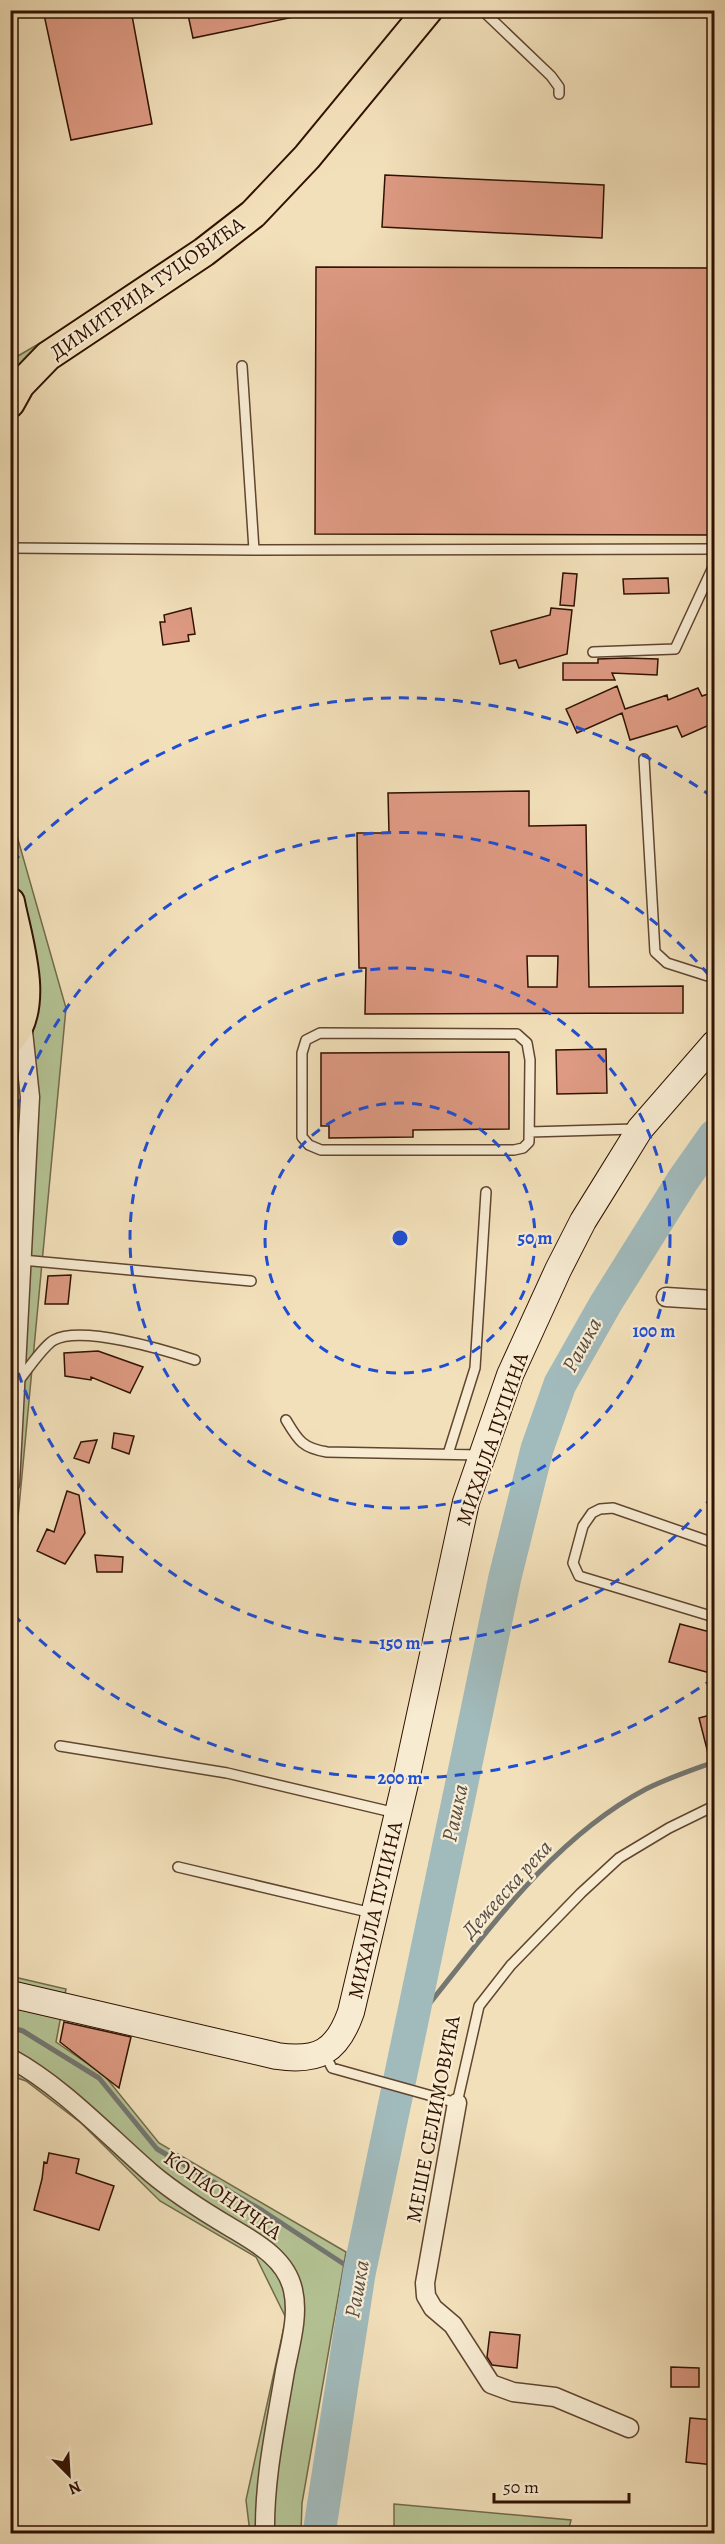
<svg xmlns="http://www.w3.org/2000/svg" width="725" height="2544" font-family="Alegreya,serif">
<rect width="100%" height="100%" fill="#f2e0ba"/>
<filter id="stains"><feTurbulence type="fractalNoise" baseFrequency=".00333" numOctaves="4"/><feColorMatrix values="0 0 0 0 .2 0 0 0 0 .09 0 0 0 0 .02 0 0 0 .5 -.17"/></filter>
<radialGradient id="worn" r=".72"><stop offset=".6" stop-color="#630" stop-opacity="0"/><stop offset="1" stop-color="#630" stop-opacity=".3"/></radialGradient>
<path fill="#b4c394" stroke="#726a4a" stroke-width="1.5" d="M47,339L52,366L19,408L11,433V360Z
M10,772L11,815L66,1008L11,1592Z
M11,1732L16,1855L11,1953H10Z
M10,1976L66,1989L56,2042L104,2075L159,2143L346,2252L302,2503L301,2533H250L246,2500L286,2318L256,2257L160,2201L81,2123L26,2081L11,2076Z
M394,2504L571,2520L568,2533H394Z"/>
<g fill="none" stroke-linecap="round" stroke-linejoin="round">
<path stroke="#747671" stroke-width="5" d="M10,2027L23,2031L99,2078L157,2149L263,2211L359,2274
M409,2029C479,1944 546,1842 646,1789C668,1778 692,1770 714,1762"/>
<path stroke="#a1babb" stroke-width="33" d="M319,2534L359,2274L505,1577L537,1449L560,1384L606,1303L683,1180L714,1136"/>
</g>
<path fill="#de9a83" stroke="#301101" stroke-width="1.5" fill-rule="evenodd" d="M43,10H131L152,124L71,140Z
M187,10H293L294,17L193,38Z
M385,175L604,185L602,238L382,227Z
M316,267L714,268V535L315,534Z
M563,573L577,574L574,606L560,605Z
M668,578L669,593L624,594L623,579Z
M191,608L195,634L188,635L189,641L163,645L160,622H165L164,615Z
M551,608L572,610L567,654L519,668L516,660L500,664L491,631L550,615Z
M626,658L658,659L657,675L612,673L615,680H563V663H598V659Z
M617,686L625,709L667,695L668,700L698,688L702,696L714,692V723L682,737L677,726L630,740L622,713L577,733L566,709Z
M529,791V826L586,825L589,987L683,986V1013L365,1014L366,968H359L357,833H389L388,793ZM527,956H558L557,987H528Z
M606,1049L607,1093L557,1094L556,1050Z
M509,1052V1129L413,1130V1137L329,1138V1126H321V1053Z
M71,1275L68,1304H45L48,1276Z
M98,1351L143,1367L130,1393L91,1377V1380L65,1376L64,1353Z
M114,1433L134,1436L129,1454L112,1448Z
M97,1440L89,1463L74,1458L81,1442Z
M67,1491L79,1495L85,1533L65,1564L37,1551L47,1529L54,1532Z
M95,1555L123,1557L122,1572H97Z
M680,1624L714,1633V1674L669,1662Z
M714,1714V1760L710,1761L699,1718Z
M64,2022L131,2037L119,2088L60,2042Z
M49,2153L79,2159L76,2173L114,2186L99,2230L34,2210L42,2179L44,2162L47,2163Z
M490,2332L520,2335L517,2368L492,2365L487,2357Z
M671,2367L699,2368V2387H671Z
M690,2418L714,2420V2465L686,2462Z"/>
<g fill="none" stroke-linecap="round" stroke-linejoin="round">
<g stroke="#60452f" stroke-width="12">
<path id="lane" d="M482,10L551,76L559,87V94
M242,366L254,550
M10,548L254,550L714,549
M593,652L675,649L714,565
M644,759L655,952L667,963L714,978
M320,1033L517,1034L527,1043L530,1060L529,1142L523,1148L514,1150H321L309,1145L302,1137V1053L306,1040Z
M529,1132L635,1129
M22,1260L251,1281
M17,1383C26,1372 43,1346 54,1340C82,1325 165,1350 195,1360
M286,1420C298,1440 302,1448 327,1452L480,1455
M448,1454L475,1368L486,1192
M714,1543L613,1508L600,1509L592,1513L583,1526L573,1563L579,1576L714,1617
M60,1746L227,1773L396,1813
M178,1867L372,1913
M324,2053L332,2068L457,2103L479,2006L511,1965L581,1893L619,1858L669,1828L714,1806"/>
</g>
<g stroke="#60452f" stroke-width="21">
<path id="street" d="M666,1297L714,1300
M10,1484L30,1097L22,1022
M10,2058C63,2087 106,2134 151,2173C176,2194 203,2211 230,2227C255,2242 286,2258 293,2290C299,2316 290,2345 285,2371C276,2425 264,2479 265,2534
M457,2103L425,2283L426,2296L433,2308L453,2325L491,2384L513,2392L555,2397L629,2428"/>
</g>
<g stroke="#301101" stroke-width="28">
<path id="secondary" d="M10,1994L277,2056C318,2062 337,2052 351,2012L407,1775L466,1502L510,1375L558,1270L583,1221L606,1184L640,1129L714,1044"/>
</g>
<g stroke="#301101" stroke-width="32">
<path id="primary" d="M10,403L20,385L48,356L204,252L253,214L307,157L428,10
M10,902C18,943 40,1005 10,1040"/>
</g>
<use href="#lane" stroke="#f7ebd2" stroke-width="9"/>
<use href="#street" stroke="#f7ebd2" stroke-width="18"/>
<use href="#secondary" stroke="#f7ebd2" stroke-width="26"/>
<use href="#primary" stroke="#f2e0ba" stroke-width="28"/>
</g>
<g fill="none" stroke="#1d4ed8" stroke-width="3" stroke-dasharray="10 8">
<circle cx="400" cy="1238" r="135"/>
<circle cx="400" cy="1238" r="270"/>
<path d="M713 1496A405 405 0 0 1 11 1350M11 1126A405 405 0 0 1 713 980"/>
<path d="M714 1678A540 540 0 0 1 12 1613M12 863A540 540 0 0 1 714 798"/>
</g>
<g text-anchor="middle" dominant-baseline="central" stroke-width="4.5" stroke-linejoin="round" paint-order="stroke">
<g font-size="21" fill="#301101" stroke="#f7ebd2">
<text transform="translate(147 288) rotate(-35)">ДИМИТРИЈА ТУЦОВИЋА</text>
<text transform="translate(492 1439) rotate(-71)">МИХАЈЛА ПУПИНА</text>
<text transform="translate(375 1910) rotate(-77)">МИХАЈЛА ПУПИНА</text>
<text transform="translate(433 2119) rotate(-79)">МЕШЕ СЕЛИМОВИЋА</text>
<text transform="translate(223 2195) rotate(35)">КОПАОНИЧКА</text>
</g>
<g font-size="22" font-style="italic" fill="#584c42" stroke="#f7ebd2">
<text transform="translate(582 1345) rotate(-61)">Рашка</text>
<text transform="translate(455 1813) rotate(-78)">Рашка</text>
<text transform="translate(507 1889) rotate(-48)">Дежевска река</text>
<text transform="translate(357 2289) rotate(-80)">Рашка</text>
</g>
</g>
<circle cx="400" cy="1238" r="9" fill="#1d4ed8" stroke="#f7ebd2" stroke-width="3"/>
<g font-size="18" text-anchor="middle" font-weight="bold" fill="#1d4ed8" stroke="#f7ebd2" stroke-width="4.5" stroke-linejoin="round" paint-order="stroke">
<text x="535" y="1244">50 m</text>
<text x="654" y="1337">100 m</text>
<text x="400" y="1649">150 m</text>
<text x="400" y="1784">200 m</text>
</g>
<rect width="725" height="2544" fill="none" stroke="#f2e0ba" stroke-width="36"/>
<rect x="12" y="12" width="701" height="2520" fill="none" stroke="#301101" stroke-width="3"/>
<rect x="18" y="18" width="689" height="2508" fill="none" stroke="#301101" stroke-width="1.5"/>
<g transform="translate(69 2475) rotate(156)" stroke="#f7ebd2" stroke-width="4.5" paint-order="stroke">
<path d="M0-4.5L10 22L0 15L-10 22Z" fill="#301101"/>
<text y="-9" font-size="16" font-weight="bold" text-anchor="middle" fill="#301101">N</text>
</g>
<path d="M494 2493v9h135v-9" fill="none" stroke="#301101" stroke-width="3"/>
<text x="503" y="2493" font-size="18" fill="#301101" stroke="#f7ebd2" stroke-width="4.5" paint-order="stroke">50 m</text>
<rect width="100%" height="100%" filter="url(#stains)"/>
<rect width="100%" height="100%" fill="url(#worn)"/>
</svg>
